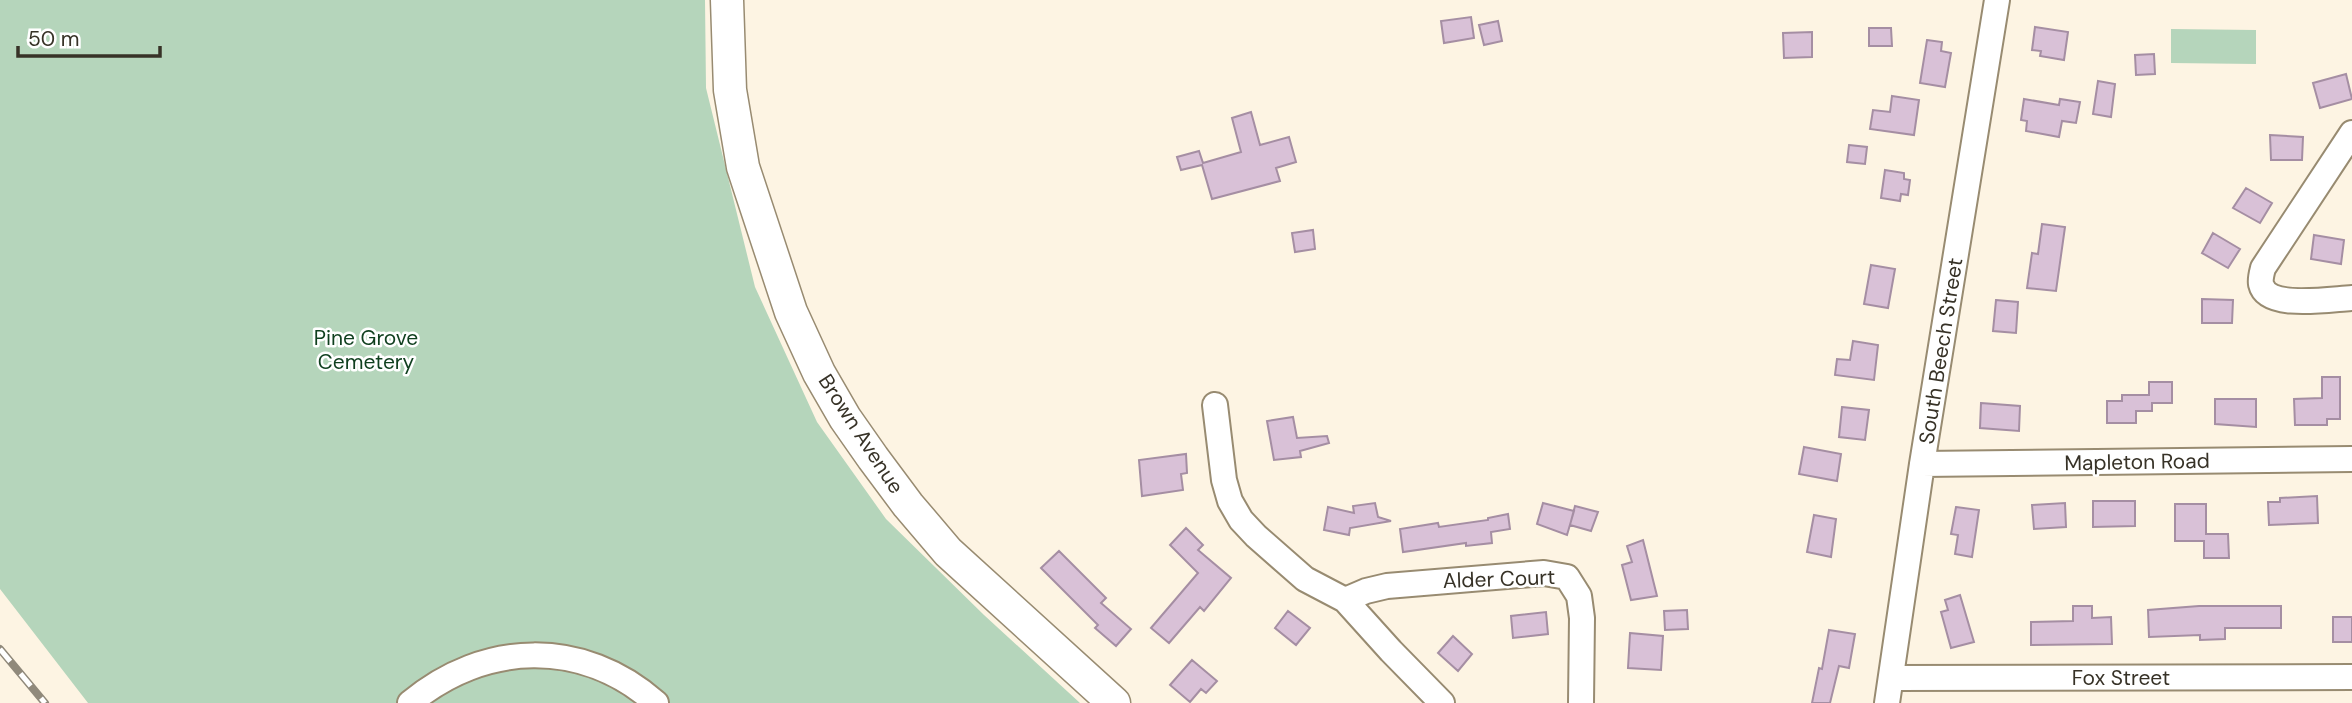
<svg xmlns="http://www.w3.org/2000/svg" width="2352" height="703" font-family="'DM Sans',sans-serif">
<rect width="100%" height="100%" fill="#fdf4e3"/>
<path fill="#b5d5bb" d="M0,0H705L706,88L755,287L817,422L886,519L984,615L1080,703H88L0,589Z
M2171,29L2256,30V64L2171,63Z"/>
<path fill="#d9c1d7" stroke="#a58ea3" stroke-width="2" d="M1471,17L1474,38L1444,43L1441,21Z
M1498,21L1502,41L1484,45L1479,25Z
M2035,27L2068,32L2064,60L2040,56L2041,51L2032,50Z
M1869,28H1891L1892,46H1869Z
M1812,32V57L1784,58L1783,33Z
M1927,40L1942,42L1941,51L1951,53L1945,87L1920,83Z
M2154,54L2155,74L2136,75L2135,55Z
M2346,74L2352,99L2320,108L2313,83Z
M2098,81L2115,84L2111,117L2093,114Z
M1892,96L1919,100L1914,135L1870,129L1873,110L1890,112Z
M2024,99L2059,105L2060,99L2080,102L2076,123L2062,121L2059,137L2026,131L2027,121L2021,120Z
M1251,112L1260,145L1289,137L1296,162L1276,168L1280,181L1212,199L1202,165L1181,170L1177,157L1199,151L1203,163L1241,152L1232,118Z
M2270,135L2303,137L2302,160H2271Z
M1849,145L1867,147L1865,164L1847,162Z
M1885,170L1904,173V179L1910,180L1908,195L1901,194L1900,201L1881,198Z
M2246,188L2272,203L2260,223L2233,208Z
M2042,224L2065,227L2056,291L2027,288L2032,253L2038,254Z
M1313,230L1315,249L1295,252L1292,233Z
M2213,233L2240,249L2228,268L2202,253Z
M2314,235L2344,240L2341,264L2311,259Z
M1871,265L1895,269L1888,308L1864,304Z
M2202,299L2233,300L2232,323H2202Z
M1996,300L2018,302L2016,333L1993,331Z
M1853,341L1878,345L1874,380L1835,375L1837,359L1850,360Z
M2322,377H2340V419H2327V425H2295L2294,399L2322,398Z
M2149,382H2172V403H2152V411H2136V423H2107V401H2122V395H2149Z
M2215,399H2256V427L2215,424Z
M1981,403L2020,406L2019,431L1980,428Z
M1842,407L1869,410L1865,440L1839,437Z
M1293,417L1297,438L1327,436L1329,443L1300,451L1301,457L1274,460L1267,421Z
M1804,447L1841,454L1837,481L1799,474Z
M1186,454L1187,473L1181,474L1183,490L1142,496L1139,460Z
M2317,496L2318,523L2269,525L2268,502H2280V498Z
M2093,501H2135V526L2093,527Z
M1375,503L1378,517L1391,521L1350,528L1349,535L1324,530L1328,507L1354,513L1353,506Z
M1543,503L1574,511L1567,535L1537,524Z
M2065,503L2066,527L2034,529L2032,505Z
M2175,504H2206V534H2228L2229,558H2204V541H2175Z
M1575,506L1598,512L1591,531L1570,525Z
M1956,507L1979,510L1972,557L1955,554L1958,535L1951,534Z
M1508,514L1510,529L1491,532L1492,543L1466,546V543L1403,552L1400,529L1438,523L1439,527L1488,520V518Z
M1814,515L1836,519L1831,557L1807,552Z
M1186,528L1203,545L1198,550L1231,578L1204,611L1200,607L1169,643L1151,628L1198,573L1170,545Z
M1643,540L1657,596L1631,600L1622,565L1632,562L1627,546Z
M1059,551L1106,598L1101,603L1131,629L1116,646L1095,628L1098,625L1041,568Z
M1960,595L1974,642L1951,648L1941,612L1948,610L1945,600Z
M2073,606H2092V618L2111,617L2112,644L2031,645V622L2073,621Z
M2199,606H2281V628H2225V639L2200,640V635L2149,637L2148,610Z
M1687,610L1688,629L1665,630L1664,611Z
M1288,611L1310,628L1296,645L1275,628Z
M1546,612L1548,634L1513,638L1511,616Z
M2333,617H2352V642H2333Z
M1829,630L1855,634L1849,668L1839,666L1830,703H1812L1819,668L1822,669Z
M1630,633L1663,636L1661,670L1628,668Z
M1453,636L1472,654L1458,671L1438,653Z
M1192,660L1217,681L1206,693L1201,689L1190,702L1170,685Z"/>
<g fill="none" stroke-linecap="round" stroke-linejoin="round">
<g stroke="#988b71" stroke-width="28">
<path id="minor" d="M2352,133L2263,268C2262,272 2260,279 2261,284C2267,310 2330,299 2352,298
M1215,405L1224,480L1230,501L1241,520L1256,536L1305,579L1345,600L1391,651L1442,703
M1922,464L2352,459
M1345,600L1366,591L1387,586L1544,573L1567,577L1579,596L1582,618L1581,703
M1891,678L2352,677
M410,703C484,641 583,638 656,703
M1887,703L1922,464L1997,0"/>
</g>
<g stroke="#988b71" stroke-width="35">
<path id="major" d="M727,0L730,90L743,167L791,312L819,373L845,418L873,458L908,505L948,552L1114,703"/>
</g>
<use href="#minor" stroke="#fff" stroke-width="24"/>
<use href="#major" stroke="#fff" stroke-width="32"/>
<g stroke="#90897b" stroke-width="8">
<path id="rail" d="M0,649L45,703"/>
</g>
<use href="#rail" stroke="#fff" stroke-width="5" stroke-dasharray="16" stroke-linecap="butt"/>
</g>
<g text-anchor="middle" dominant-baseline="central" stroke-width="5" stroke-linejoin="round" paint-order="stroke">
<g font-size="21" fill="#0f3f1e" stroke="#fff">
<text x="366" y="338">Pine Grove<tspan x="366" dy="24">Cemetery</tspan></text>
</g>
<g font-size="21" fill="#373227" stroke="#fff">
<text transform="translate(1941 351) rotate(-81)">South Beech Street</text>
<text transform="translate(861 434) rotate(57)">Brown Avenue</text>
<text transform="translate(2137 462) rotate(-1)">Mapleton Road</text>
<text transform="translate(1499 579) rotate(-2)">Alder Court</text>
<text x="2121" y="678">Fox Street</text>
</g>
</g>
<path d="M18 46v10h142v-10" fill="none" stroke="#373227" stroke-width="3.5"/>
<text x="28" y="46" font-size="21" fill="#373227" stroke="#ffffff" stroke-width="5" paint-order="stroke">50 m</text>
</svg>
